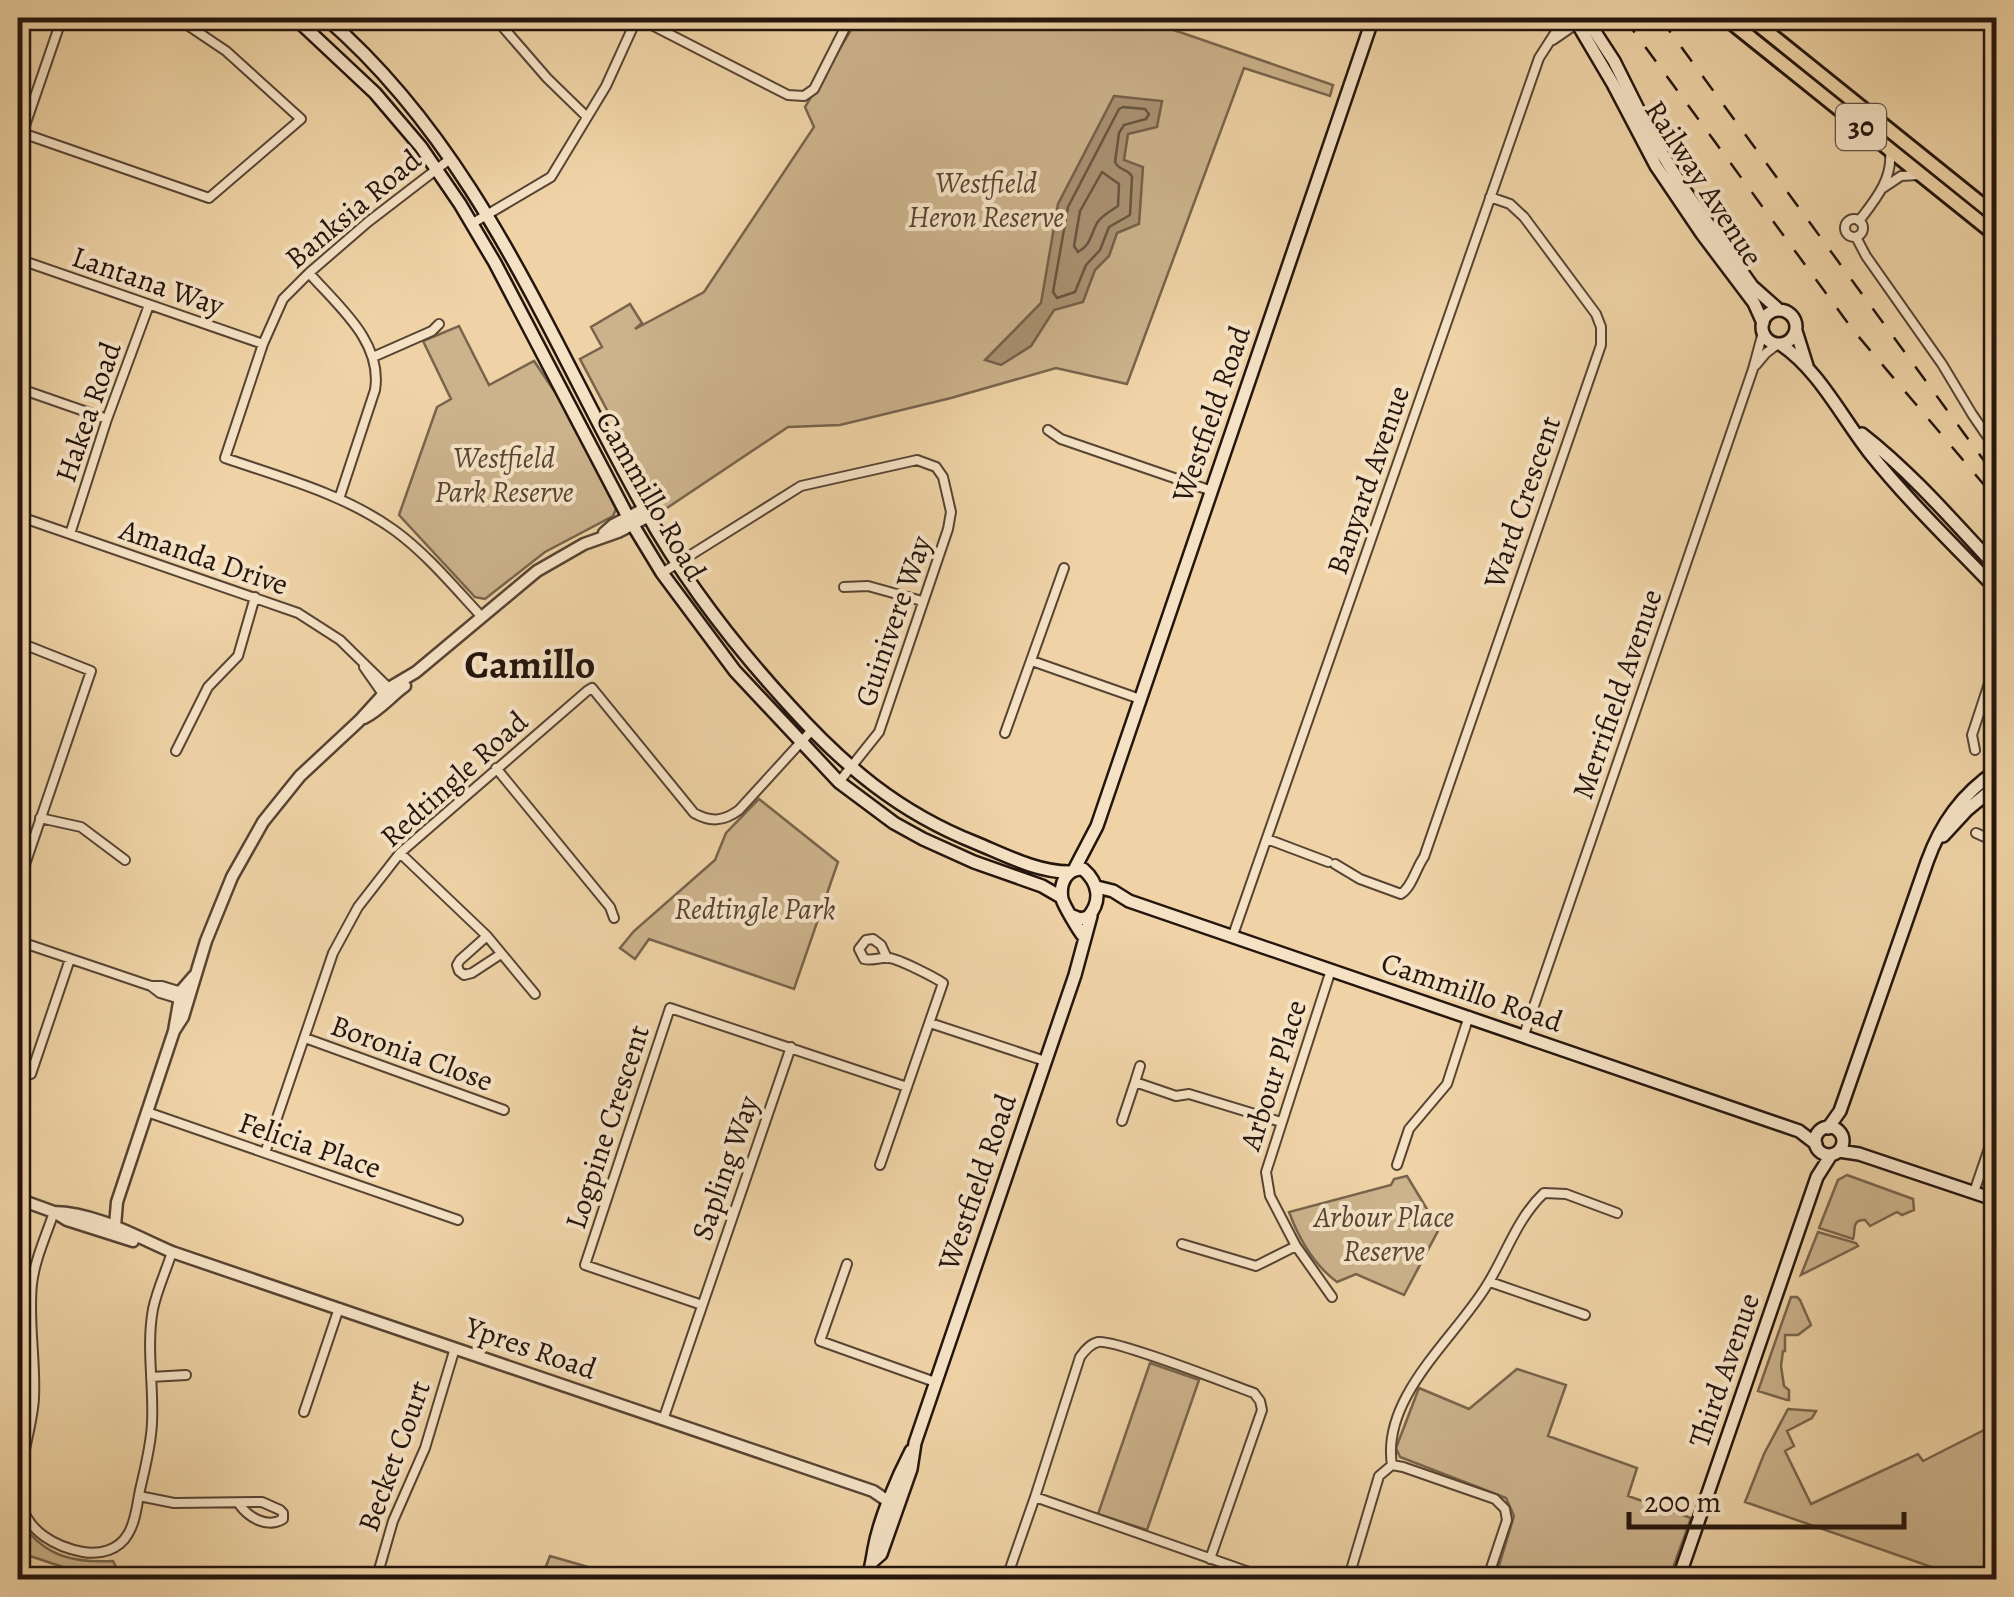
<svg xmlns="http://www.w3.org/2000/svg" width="2014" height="1597" font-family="Alegreya,serif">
<rect width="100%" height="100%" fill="#efd3a6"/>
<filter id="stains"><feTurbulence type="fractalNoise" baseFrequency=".002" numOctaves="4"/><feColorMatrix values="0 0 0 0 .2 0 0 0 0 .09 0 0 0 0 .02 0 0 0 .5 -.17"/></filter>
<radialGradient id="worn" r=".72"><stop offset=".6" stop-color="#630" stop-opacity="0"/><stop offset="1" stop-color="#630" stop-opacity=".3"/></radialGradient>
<path fill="#ccb38c" stroke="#78644c" stroke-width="2.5" d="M858,18H1139L1333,85L1330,96L1244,68L1127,384L1056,368L951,398L840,425L788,427L661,512L580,359L602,347L591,327L630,304L642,323L635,329L704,292L814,127L805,107Z
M459,326L489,385L534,361L565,407L616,509L613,516L545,552L485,599L475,597L399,515L437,407L451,399L423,341Z
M759,799L838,862L794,989L649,939L635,959L620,948L634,931L715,860L726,833Z
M1847,1175L1913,1199L1914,1210L1902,1215L1897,1212L1870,1226L1865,1220C1851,1219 1856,1231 1853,1239L1819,1228L1838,1180Z
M1407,1176L1439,1229L1404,1295L1356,1274L1337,1282C1314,1265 1299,1239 1289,1212L1391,1185L1394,1179Z
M1818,1232L1856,1243L1858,1246L1801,1275Z
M1791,1297H1797L1800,1300L1811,1325L1798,1335H1785V1351H1783L1781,1366L1784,1386L1789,1390V1400H1787L1758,1391Z
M1150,1363L1199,1380L1147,1530L1098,1514Z
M1517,1369L1566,1385L1548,1436L1637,1468L1628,1496L1691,1518L1669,1579H1530L1498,1569L1514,1516L1506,1498L1400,1457L1396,1448L1419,1388L1469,1409Z
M1788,1409L1816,1411L1812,1418L1787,1431L1794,1446L1785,1451L1811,1504L1918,1454L1923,1461L1996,1424V1579H1966L1745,1502L1764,1454Z
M23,1525C46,1557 75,1563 113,1561L122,1579H99L18,1552V1527Z
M550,1556L630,1579H541Z"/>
<path fill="#aa9272" stroke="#74604a" stroke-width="2.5" d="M1114,96L1162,101L1157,127L1128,134L1124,160L1143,167L1139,224L1117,233L1109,256L1095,270L1083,302L1054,310L1031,346L1001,365L985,360L1041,303L1058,204Z"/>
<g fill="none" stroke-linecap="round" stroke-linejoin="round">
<path stroke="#675440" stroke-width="2.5" d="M1123,107L1145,109L1149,114L1146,119L1124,125L1119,133L1115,162C1119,171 1129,169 1132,177L1130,215L1109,227L1100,250L1086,265L1075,292L1057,298L1053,292L1068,207L1119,109Z
M1102,172L1119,184L1118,206C1111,211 1102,215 1097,223C1090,236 1091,245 1078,252L1074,246L1080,211Z"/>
<g stroke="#574433" stroke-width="12">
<path id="minor" d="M495,18L547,78L587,117
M638,18L788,95L804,96L814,89L850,18
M1553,40L1579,22
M22,133L209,198L301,119L226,51L177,18
M18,146L62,18
M450,159L368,222L309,273L283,299L263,344L225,458C283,478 344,494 394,530C427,554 454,587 482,617
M1883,188L1901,176L1919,175
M1845 228a9 9 0 1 1 18 0a9 9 0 1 1-18 0Z
M1859,221C1875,200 1893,179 1890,151
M473,223L551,177L606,86L637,18
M1856,237L1866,256L1942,364L1972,414L1996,449
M18,259L263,344
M309,273C338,306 383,342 375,390L339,499
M373,357L432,331L439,324
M1756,365L1766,353L1778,344
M18,388L107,419
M1048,430L1061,439L1212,491
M18,516L298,613L340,640L393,692
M70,534L107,419L149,305
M662,573L801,486L917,460L936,467L943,477L951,512L948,529L879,732L839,782
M844,587L868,586L922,601
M18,642L91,671L18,885
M1032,661L1140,699
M364,667L385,697
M1005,733L1064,568
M1975,750L1972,735L1996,662
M176,751L208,687L238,656L255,597
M496,768L610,907L614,918
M40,818L81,827L125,860
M1976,833L1996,842
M1267,839L1328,862
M400,853L487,936L535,994
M1335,864L1360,879L1401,894C1412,887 1416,868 1424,857L1601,345V327L1596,314L1524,217L1510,204L1490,197
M1233,935L1539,58L1557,30L1568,18
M487,936L460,960L457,965L459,971L464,975L472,973L501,954
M18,941L151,986H162L185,993
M1331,970L1266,1172L1270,1196L1296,1246L1332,1297
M151,986L160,993L183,1000
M930,1023L1045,1061
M1524,1035L1753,369L1763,332
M305,1038L504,1110
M18,1070L31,1074L70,959
M1135,1082L1140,1066
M147,1112L458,1220
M1122,1121L1135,1082L1176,1096L1189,1094L1281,1122
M265,1153L333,953L358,907L400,853L587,691L592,688L694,813C710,822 723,822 739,810L812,730
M880,1165L943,983C934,977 899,959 889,958C880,957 873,961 864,959L859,949L866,940L873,939L881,945L887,958
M1397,1165L1409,1129L1447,1084L1469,1016
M1974,1192L1996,1128
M54,1212C46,1236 35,1259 32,1284C28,1322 36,1360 34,1398C33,1428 14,1476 21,1503C28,1532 56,1547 83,1552C100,1555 119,1550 128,1534C136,1521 137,1504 140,1490C145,1468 151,1446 152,1423C154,1386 146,1347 153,1309C157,1290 166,1271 172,1252
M1182,1244L1256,1266L1296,1246
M847,1264L820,1341L935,1382
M1490,1282L1585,1315
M702,1305L585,1265L670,1008L907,1087
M151,1377L186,1375
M304,1412L339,1308
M663,1420L791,1047
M1392,1465L1403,1467L1495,1499L1505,1509L1507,1520L1487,1580
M139,1496L174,1503L262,1502L280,1510L283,1513V1519C267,1529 248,1517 239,1504
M1035,1497L1080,1357C1085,1350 1090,1344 1098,1342C1115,1339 1231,1385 1254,1393L1260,1401L1262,1410L1210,1559
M50,1580H58
M376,1580L393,1521L425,1448L455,1348
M1006,1580L1035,1497L1272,1580
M1348,1580L1379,1476L1392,1465C1381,1397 1455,1338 1487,1285C1506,1255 1517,1218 1544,1193L1566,1194L1617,1213"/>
</g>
<g stroke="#574433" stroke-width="15">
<path id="tertiary" d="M604,533L613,525L644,509
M364,718C380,710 391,696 405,686
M174,1031L183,1017L206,941L232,877L263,822L300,776L359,721L389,688L416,672L537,571L584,544L618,532L649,516
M18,1199L54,1212L67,1220L133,1241
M54,1212C96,1213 135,1236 172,1252L873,1491L892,1504
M111,1234L115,1226L117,1202L174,1031L181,991L194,976"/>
</g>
<g stroke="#24150d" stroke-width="16">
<path id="secondary" d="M295,18L375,93L421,147L460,204L495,263L628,517L662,573L735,671L839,782L894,823L923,839L974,862L1042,886L1061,897
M326,18C479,150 549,339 645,510C685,582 734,645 789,705C844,766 898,812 976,843C1005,855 1037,872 1069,872
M1574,18L1613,84L1656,166L1702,234L1754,303L1763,323
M1586,18L1614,61L1653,139L1685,191L1752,286L1779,310
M1762 327a17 17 0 1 1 34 0a17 17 0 1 1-34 0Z
M1796,331L1807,366
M1780,344C1818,369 1841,416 1869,452C1908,501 1953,544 1996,589
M1862,434C1911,472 1954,522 1996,567
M1943,836L1967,810L1996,786
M1075,868L1097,826L1373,18
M1097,887L1113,891L1129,901L1799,1131L1816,1144
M1073,916L1080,919L1088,917C1102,901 1099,883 1083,869C1067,868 1059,883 1062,899C1064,906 1079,931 1084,937
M1815 1141a14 14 0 1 1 28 0a14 14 0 1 1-28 0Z
M1828,1128L1840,1111L1927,862C1941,823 1962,794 1996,771
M1839,1151L1859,1154L1996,1200
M873,1561L881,1554L911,1469L915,1443L1075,975L1091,916
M867,1580C871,1569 872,1560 874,1549C879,1520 897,1478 911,1451
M1678,1580L1817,1177L1831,1155"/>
</g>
<g stroke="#24150d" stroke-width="18">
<path id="trunk" d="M1726,18L1996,235
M1750,18L1996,216"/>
</g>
<use href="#minor" stroke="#f5e2c5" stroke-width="8"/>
<use href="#tertiary" stroke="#f5e2c5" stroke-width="10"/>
<use href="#secondary" stroke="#f5e2c5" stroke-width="11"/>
<use href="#trunk" stroke="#efd3a6" stroke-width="12"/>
<path stroke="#24150d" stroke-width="2.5" stroke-dasharray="18 18" stroke-linecap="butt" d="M1624,18L1853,330L1996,499
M1660,18L1996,477"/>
</g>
<g text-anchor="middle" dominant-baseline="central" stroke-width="8" stroke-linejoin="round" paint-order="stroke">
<rect fill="#f5e2c5" stroke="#635244" stroke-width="2.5" x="1836" y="104" width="50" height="46" rx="8"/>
<g font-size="28" font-weight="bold" fill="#24150d">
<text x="1861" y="127">30</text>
</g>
<g font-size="30" font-style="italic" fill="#564433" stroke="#f5e2c5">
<text x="986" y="183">Westfield<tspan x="986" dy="34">Heron Reserve</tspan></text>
<text x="504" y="458">Westfield<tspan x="504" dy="34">Park Reserve</tspan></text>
<text x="755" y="909">Redtingle Park</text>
<text x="1384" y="1217">Arbour Place<tspan x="1384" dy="34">Reserve</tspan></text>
</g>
<g font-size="30" fill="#24150d" stroke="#f5e2c5">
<text transform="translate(1704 183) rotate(57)">Railway Avenue</text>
<text transform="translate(353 209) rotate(-40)">Banksia Road</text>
<text transform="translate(148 281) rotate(19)">Lantana Way</text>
<text transform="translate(88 412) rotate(-71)">Hakea Road</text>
<text transform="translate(1211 414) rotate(-71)">Westfield Road</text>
<text transform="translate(1368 480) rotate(-71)">Banyard Avenue</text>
<text transform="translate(651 496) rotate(60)">Cammillo Road</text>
<text transform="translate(1522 502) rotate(-71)">Ward Crescent</text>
<text transform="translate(204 557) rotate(19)">Amanda Drive</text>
<text transform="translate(893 621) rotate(-71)">Guinivere Way</text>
<text transform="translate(1617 694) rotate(-71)">Merrifield Avenue</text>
<text transform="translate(454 779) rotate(-42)">Redtingle Road</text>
<text transform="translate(1472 992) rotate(19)">Cammillo Road</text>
<text transform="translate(412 1053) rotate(20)">Boronia Close</text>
<text transform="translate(1273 1075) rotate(-72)">Arbour Place</text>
<text transform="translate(607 1127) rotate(-72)">Logpine Crescent</text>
<text transform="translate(310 1145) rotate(19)">Felicia Place</text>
<text transform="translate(725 1168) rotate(-71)">Sapling Way</text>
<text transform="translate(977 1182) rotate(-71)">Westfield Road</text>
<text transform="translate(531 1348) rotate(19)">Ypres Road</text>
<text transform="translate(1724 1370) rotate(-71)">Third Avenue</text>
<text transform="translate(394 1456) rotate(-70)">Becket Court</text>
</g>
<g font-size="40" font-weight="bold" fill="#24150d" stroke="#f5e2c5">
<text x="530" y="664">Camillo</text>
</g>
</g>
<rect width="2014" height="1597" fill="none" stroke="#efd3a6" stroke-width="60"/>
<rect x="20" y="20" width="1974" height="1557" fill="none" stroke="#24150d" stroke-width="5"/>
<rect x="30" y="30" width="1954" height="1537" fill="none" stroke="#24150d" stroke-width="2.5"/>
<path d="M1629 1512v15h275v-15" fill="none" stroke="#24150d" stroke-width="5"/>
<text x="1644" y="1512" font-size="30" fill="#24150d" stroke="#f5e2c5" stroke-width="8" paint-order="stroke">200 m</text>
<rect width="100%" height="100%" filter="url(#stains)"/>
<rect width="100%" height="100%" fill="url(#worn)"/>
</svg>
